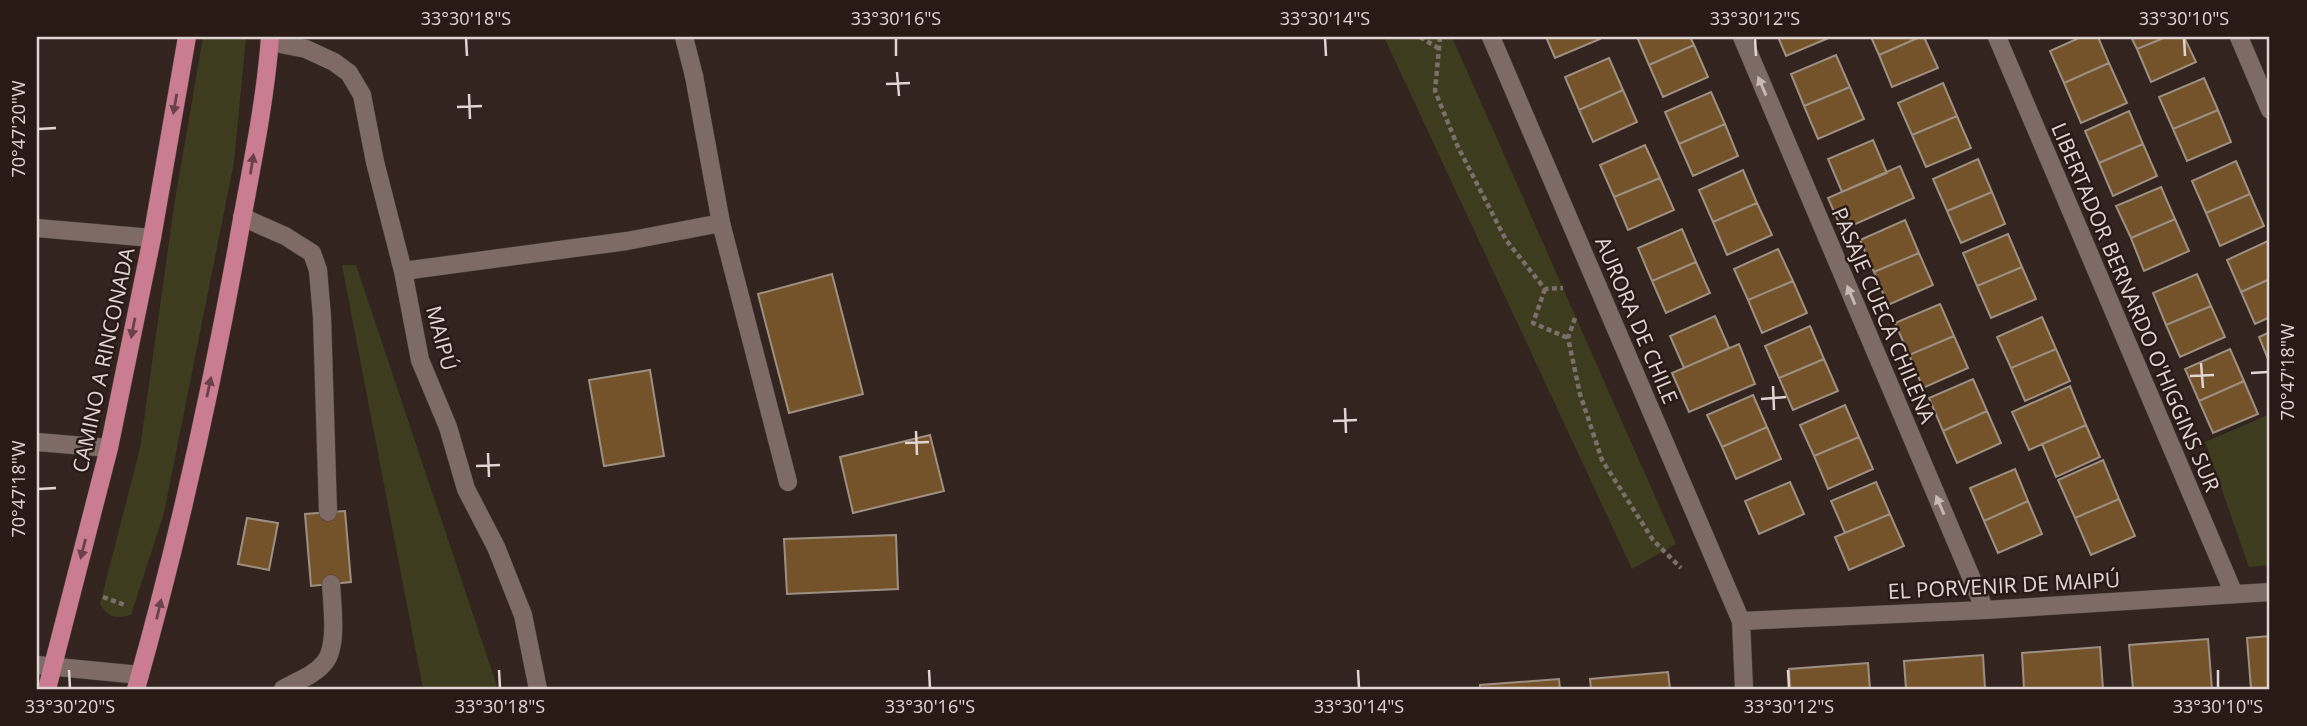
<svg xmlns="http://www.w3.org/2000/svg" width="2307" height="726" font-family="'Open Sans',sans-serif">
<rect width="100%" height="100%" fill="#33241f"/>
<path fill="#3e3c1f" d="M203,37H246L234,162L164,513L131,615C116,618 109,619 100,604L140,448L175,200Z
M1384,37H1452L1676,544L1632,569Z
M342,265H356L498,689H423Z
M2270,414V565L2249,567L2205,442Z"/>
<path fill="#74532b" stroke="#9d9082" stroke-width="2" d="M1546,37H1599L1600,39L1555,58Z
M1637,37H1690L1694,45L1649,65Z
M1778,37H1831L1786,56Z
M1871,37H1920L1879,55Z
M1920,37H1924L1938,68L1892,87L1879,55Z
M2081,37H2098L2109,63L2064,83L2050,51Z
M2131,37H2166L2137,49Z
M2166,37H2184L2196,62L2151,82L2137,49Z
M1694,45L1708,77L1663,97L1649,65Z
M1836,55L1850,87L1804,106L1791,74Z
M1609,58L1623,90L1579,110L1565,77Z
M2109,63L2127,103L2081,123L2064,83Z
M2204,78L2218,110L2173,129L2159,97Z
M1943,83L1957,116L1912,135L1898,103Z
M1850,87L1864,119L1818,139L1804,106Z
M1623,90L1637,122L1593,142L1579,110Z
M1711,92L1725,124L1679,144L1665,112Z
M2218,110L2231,142L2187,161L2173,129Z
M2129,111L2143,144L2099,163L2085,131Z
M1957,116L1971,148L1926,167L1912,135Z
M1725,124L1738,156L1693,176L1679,144Z
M1873,140L1887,173L1842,192L1828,159Z
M2143,144L2157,176L2113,196L2099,163Z
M1645,145L1660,178L1614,197L1600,165Z
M1978,159L1992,192L1947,211L1933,179Z
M2236,161L2250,194L2206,213L2192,181Z
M1900,166L1914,198L1842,230L1828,198Z
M1743,170L1757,203L1713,222L1699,190Z
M1660,178L1674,210L1628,230L1614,197Z
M2161,187L2175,219L2131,238L2116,206Z
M1992,192L2005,224L1961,243L1947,211Z
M2250,194L2264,226L2220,246L2206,213Z
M1757,203L1772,235L1727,255L1713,222Z
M2175,219L2189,251L2144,271L2131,238Z
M1905,220L1919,253L1874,272L1860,240Z
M1682,229L1696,262L1652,281L1638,248Z
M2008,234L2022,267L1977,286L1963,253Z
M2270,240V279L2241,292L2227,260Z
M1778,249L1793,281L1748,300L1734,269Z
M1919,253L1933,285L1888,305L1874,272Z
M1696,262L1710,293L1666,313L1652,281Z
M2022,267L2036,299L1991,318L1977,286Z
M832,274L863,394L789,413L758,294Z
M2197,274L2211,306L2166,325L2153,293Z
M2270,279V317L2255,324L2241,292Z
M1793,281L1807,313L1762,333L1748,300Z
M1940,304L1954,336L1909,355L1895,323Z
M2211,306L2225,337L2180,357L2166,325Z
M1715,316L1729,348L1684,368L1670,336Z
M2042,317L2056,349L2011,368L1997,337Z
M1810,326L1824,359L1779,378L1765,346Z
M2270,332V364L2259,337Z
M1954,336L1968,368L1923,388L1909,355Z
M1739,344L1755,384L1689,412L1672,373Z
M2056,349L2070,381L2025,401L2011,368Z
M2230,349L2244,381L2199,401L2185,369Z
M1824,359L1838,391L1793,410L1779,378Z
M650,370L664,456L604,466L589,380Z
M1973,379L1987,411L1943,431L1929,398Z
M2244,381L2258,414L2213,433L2199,401Z
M2070,386L2086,425L2029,450L2012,412Z
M1753,395L1767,427L1722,447L1707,415Z
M1845,405L1859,437L1814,456L1800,425Z
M1987,411L2001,443L1957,463L1943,431Z
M2086,425L2100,457L2056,477L2042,444Z
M1767,427L1781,459L1736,479L1722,447Z
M930,435L944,491L853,513L840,457Z
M1859,437L1873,469L1828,489L1814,456Z
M2103,460L2119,499L2075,518L2058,480Z
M2015,469L2028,501L1984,521L1970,488Z
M1790,482L1804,514L1759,534L1745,501Z
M1876,482L1890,514L1845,533L1831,501Z
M2119,499L2135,536L2091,555L2075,518Z
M2028,501L2042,534L1998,553L1984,521Z
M345,511L351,582L311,586L305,514Z
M1890,514L1904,546L1849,570L1835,537Z
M247,518L278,523L269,570L238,564Z
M896,535L898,589L787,594L784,539Z
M2270,636V689H2251L2247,638Z
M2208,639L2212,689H2133L2129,645Z
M2100,647L2103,689H2024L2022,653Z
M1983,655L1985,689H1906L1904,661Z
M1868,663L1870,689H1790L1789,669Z
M1668,672L1670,689H1591L1590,679Z
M1559,679L1560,689H1480V685Z"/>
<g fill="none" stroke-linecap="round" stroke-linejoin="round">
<g stroke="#4e413d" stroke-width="19">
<path id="lane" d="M684,37L694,76
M242,217L285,236L312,253L318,270L322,317L328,512
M283,689C297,681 315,675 325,662C338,646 332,604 331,584"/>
</g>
<g stroke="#4e413d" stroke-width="19">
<path id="street" d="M1491,37L1741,621L1744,689
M1742,37L1985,610
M1997,37L2234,594
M2239,37L2270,110
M270,42L306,49L334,62L349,73L362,95L375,162L403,271L420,360L448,427L466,489L496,547L523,615L538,689
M694,76L721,223L788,482
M37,228L152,238
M403,271L627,241L721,223
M37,442L109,448
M1741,621L1985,610L2270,592
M37,665L140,675"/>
</g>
<g stroke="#4e413d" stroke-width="19">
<path id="primary" d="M47,689L109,448L152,238L187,37
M136,689C177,544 210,396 237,247C249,178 265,107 270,37"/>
</g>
<path stroke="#7c6f6b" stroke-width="4.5" stroke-dasharray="5 3.5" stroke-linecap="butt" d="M1420,37L1438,48
M1440,37L1435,91L1458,147L1506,240L1545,289L1563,288
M1545,289L1533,323L1568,338
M1575,318L1568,338L1580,394L1602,460L1653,540L1681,568
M103,597L125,605"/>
<use href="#lane" stroke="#7e6b66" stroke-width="18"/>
<use href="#street" stroke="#7e6b66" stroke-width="18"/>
<use href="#primary" stroke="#ca7c91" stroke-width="18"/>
</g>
<defs><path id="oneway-solid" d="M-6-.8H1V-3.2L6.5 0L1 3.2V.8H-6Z" transform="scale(1.75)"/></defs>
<g fill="#c8bab7">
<use href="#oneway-solid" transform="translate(1762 86) rotate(-113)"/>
<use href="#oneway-solid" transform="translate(1851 295) rotate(-113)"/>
<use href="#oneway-solid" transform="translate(1940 505) rotate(-113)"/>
</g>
<g fill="#694147">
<use href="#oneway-solid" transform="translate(175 104) rotate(100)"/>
<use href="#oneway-solid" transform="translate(252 164) rotate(-81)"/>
<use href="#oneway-solid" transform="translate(133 328) rotate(101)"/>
<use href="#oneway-solid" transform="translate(209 387) rotate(-78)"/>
<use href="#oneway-solid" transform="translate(83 549) rotate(104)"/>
<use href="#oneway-solid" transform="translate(159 609) rotate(-77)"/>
</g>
<path fill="none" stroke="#e0d5d2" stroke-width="2.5" d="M466,38L467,56M896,38V56M1325,38L1326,56M1755,38L1756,56M2184,38L2185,56M897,72L899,96M886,84L910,83M469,94L470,119M457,107L482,106M38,129L56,128M2201,363L2203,388M2251,373L2268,372M2190,376L2214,375M1773,386L1774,410M1761,399L1786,397M1345,408L1346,433M1333,421L1357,420M916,431L917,455M905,443L929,442M488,453L489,477M476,466L500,465M38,489L56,488M69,670L70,688M499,670L500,688M929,670L930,688M1358,670L1359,688M1788,670L1789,688M2218,670V688"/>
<g text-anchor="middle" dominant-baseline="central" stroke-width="5" stroke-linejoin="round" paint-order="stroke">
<g font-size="21" fill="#e0d5d2" stroke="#291a16">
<text transform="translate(2136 307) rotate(67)">LIBERTADOR BERNARDO O'HIGGINS SUR</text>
<text transform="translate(1884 315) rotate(67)">PASAJE CUECA CHILENA</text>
<text transform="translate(1637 320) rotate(67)">AURORA DE CHILE</text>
<text transform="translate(442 338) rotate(75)">MAIPÚ</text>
<text transform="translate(103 360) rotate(-78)">CAMINO A RINCONADA</text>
<text transform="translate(2004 585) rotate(-3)">EL PORVENIR DE MAIPÚ</text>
</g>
</g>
<rect width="2307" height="726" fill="none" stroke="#291a16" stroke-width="77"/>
<rect x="38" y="38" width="2230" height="650" fill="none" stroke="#e0d5d2" stroke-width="2.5"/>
<g font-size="18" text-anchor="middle" fill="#e0d5d2">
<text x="466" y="25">33°30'18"S</text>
<text x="896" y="25">33°30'16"S</text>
<text x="1325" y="25">33°30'14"S</text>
<text x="1755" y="25">33°30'12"S</text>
<text x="2184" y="25">33°30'10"S</text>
<text transform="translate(19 129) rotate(-90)" y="6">70°47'20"W</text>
<text transform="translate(2288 372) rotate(-90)" y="6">70°47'18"W</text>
<text transform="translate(19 489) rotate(-90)" y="6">70°47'18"W</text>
<text x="70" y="713">33°30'20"S</text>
<text x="500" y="713">33°30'18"S</text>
<text x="930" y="713">33°30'16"S</text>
<text x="1359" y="713">33°30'14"S</text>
<text x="1789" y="713">33°30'12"S</text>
<text x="2218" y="713">33°30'10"S</text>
</g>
</svg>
